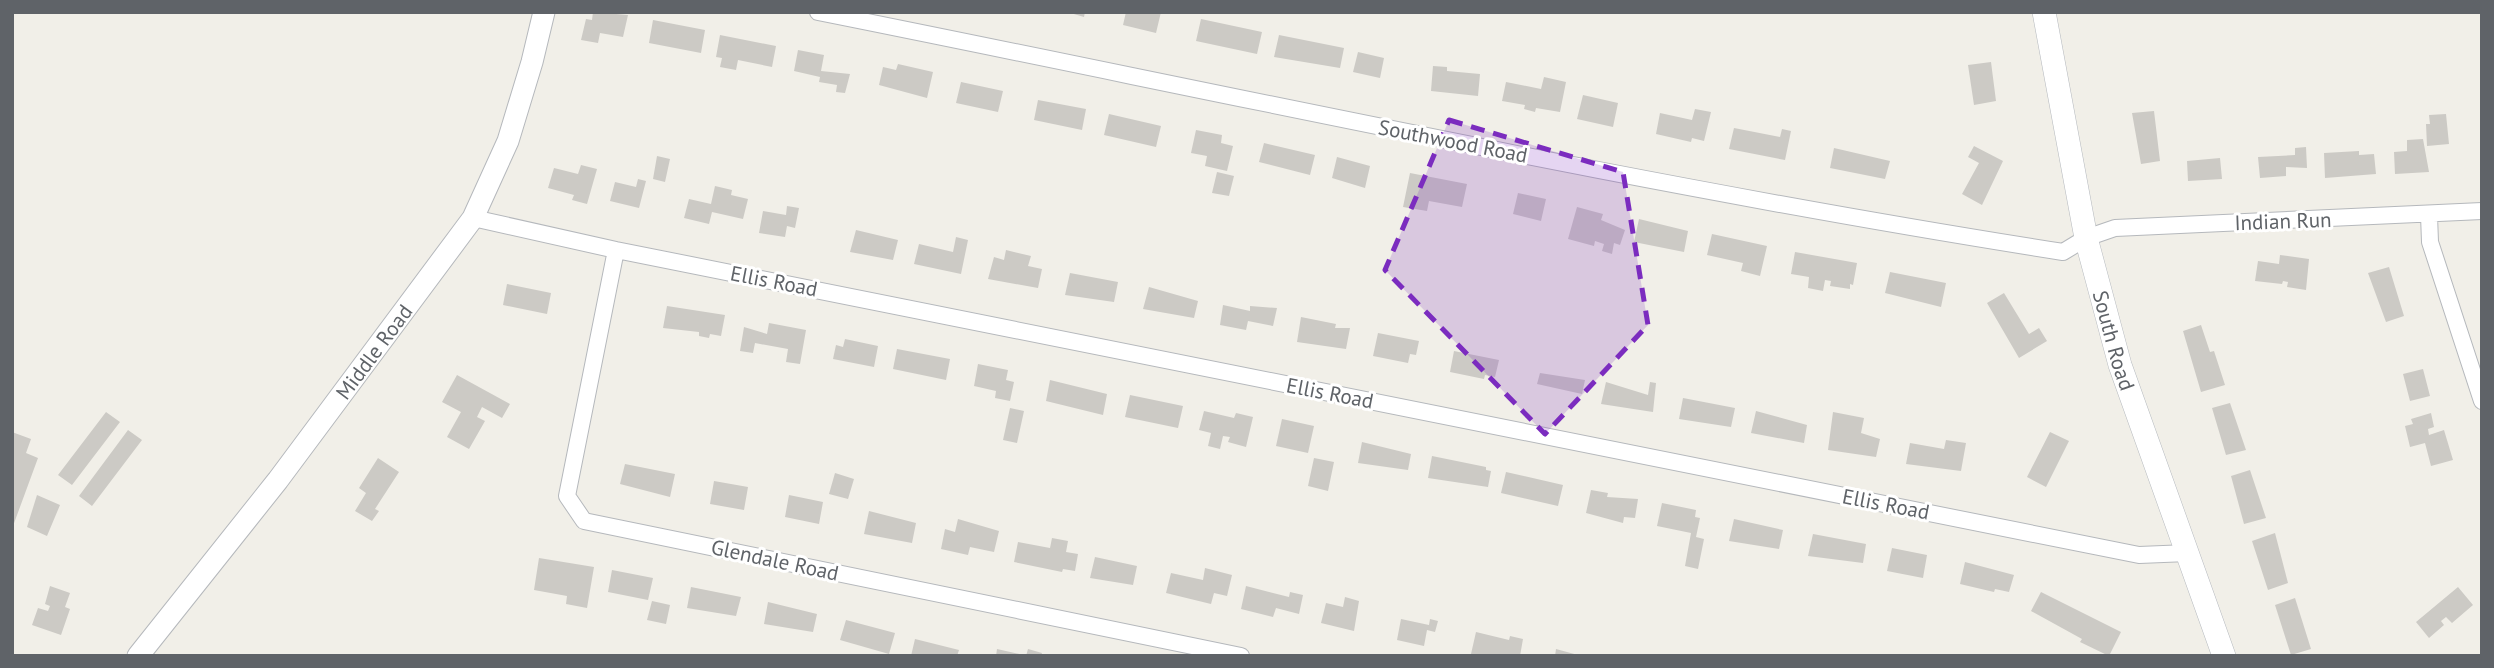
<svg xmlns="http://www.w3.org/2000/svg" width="2494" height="668" font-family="'PT Sans',sans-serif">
<rect width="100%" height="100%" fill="#f1efe8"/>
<path fill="#cccac5" d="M593,12L628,15L623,37L600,33L598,43L581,40L586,19L592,20Z
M1067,12H1085L1084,17Z
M1126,12H1161L1156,33L1123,25Z
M1201,19L1262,32L1257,54L1196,41Z
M653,20L705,30L701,53L649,43Z
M720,35L776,46L772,67L738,60L736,70L720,67L722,58L716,57Z
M1279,35L1344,48L1340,68L1274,57Z
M798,50L824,55L821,71L850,74L845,93L836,92L837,85L819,82L820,77L794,71Z
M1358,52L1384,58L1380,78L1353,72Z
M1991,62L1996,101L1974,105L1968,65Z
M898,64L933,72L927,98L879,85L883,67L896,70Z
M1433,66L1447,67V71L1480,74L1478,96L1431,91Z
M1544,77L1566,82L1560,112L1536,108L1535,112L1524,109L1525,105L1502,101L1506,82L1541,89Z
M961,82L1003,91L998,112L956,103Z
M1583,95L1618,103L1613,127L1577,119Z
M1038,100L1086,109L1082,130L1034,120Z
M1695,109L1711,112L1704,141L1692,138L1691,142L1656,134L1660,113L1692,120Z
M2154,111L2160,161L2141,164L2132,113Z
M1109,114L1161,126L1156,147L1104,135Z
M2446,114L2449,144L2427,146L2426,124H2430L2429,115Z
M1734,128L1780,137L1782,129L1791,131L1785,160L1729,149Z
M1196,130L1222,135L1221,143L1233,146L1227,171L1205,166L1207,156L1191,153Z
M2423,139L2429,172L2395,174L2394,152L2407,151V140Z
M1264,143L1315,155L1310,175L1259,162Z
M1974,146L2003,161L1982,205L1962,194L1979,163L1968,157Z
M2306,147L2307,168L2286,167V176L2260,178L2258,157L2295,155V148Z
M1834,148L1890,161L1885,179L1830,168Z
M2359,151V155L2374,154L2376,174L2325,178L2324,153Z
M657,156L670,159L665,182L653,179Z
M1337,157L1370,166L1365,188L1332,178Z
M2220,158L2222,179L2188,181L2187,161Z
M581,165L597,169L587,204L572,200L574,195L548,188L554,168L578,174Z
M1217,172L1234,176L1229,196L1212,193Z
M1410,173L1467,184L1462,207L1429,201L1427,211L1403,207Z
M638,179L646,181L639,208L610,201L615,182L636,187Z
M715,186L732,190L731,195L748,199L743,219L712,212L709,224L684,218L689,199L711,204Z
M1518,193L1546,199L1541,221L1513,214Z
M787,206L799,208L795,228L787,226L785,237L759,233L763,211L786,215Z
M1577,207L1603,214L1601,220L1625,230L1620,245L1614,243L1612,254L1602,251L1604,244L1595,241L1594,246L1568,239Z
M1639,219L1688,231L1684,252L1634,242Z
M856,230L898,240L893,260L850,252Z
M1712,234L1767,246L1760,276L1741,271L1743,263L1707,255Z
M956,237L968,240L961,274L914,264L919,244L953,252Z
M1006,250L1031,256L1028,266L1042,269L1038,288L988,279L994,257L1004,260Z
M1795,252L1857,263L1853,285L1850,284V289L1830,286L1831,281L1825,280L1823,291L1808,288L1809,277L1791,274Z
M2280,255L2309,259L2306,290L2287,287L2288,282L2283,281L2282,284L2255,281L2258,261L2279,264Z
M2389,267L2404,316L2386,322L2368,273Z
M1890,272L1946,283L1941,307L1885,293Z
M1070,273L1118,282L1114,302L1065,295Z
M507,284L551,293L547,314L503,305Z
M1149,287L1198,301L1194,318L1143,309Z
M2004,293L2029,334L2039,328L2047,341L2019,358L1987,303Z
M1223,305L1250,311V306L1277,308L1273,326L1248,321L1246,330L1220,325Z
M667,306L725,315L721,336L710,334L709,338L699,336V332L663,328Z
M1301,317L1336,324L1335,328H1350L1346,349L1297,342Z
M769,323L806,330L800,364L786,362L788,349L755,343L753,353L740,351L744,327L767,334Z
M2201,325L2210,352L2214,351L2225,385L2201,392L2183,331Z
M1378,333L1419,341L1416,355L1410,354L1408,363L1373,356Z
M845,339L878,346L874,367L833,359L836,345L843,347Z
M897,349L950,359L946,380L893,369Z
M1454,351L1499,360L1495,377L1485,375L1484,379L1450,372Z
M978,364L1008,370L1006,380L1014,382L1010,401L995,398L996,391L974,386Z
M2423,369L2430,396L2410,401L2403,374Z
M1540,373L1585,380L1582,394L1537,384Z
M457,375L510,404L502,418L482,407L477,417L485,421L469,449L447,437L461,412L442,402Z
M1050,380L1107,394L1103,415L1046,401Z
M1606,382L1648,395L1650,382L1656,383L1653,412L1601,404Z
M1130,395L1183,406L1178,428L1125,417Z
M1683,398L1735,408L1731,427L1679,419Z
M2230,403L2246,450L2226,455L2212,408Z
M1010,408L1024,411L1017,443L1003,440Z
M1204,411L1234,418L1236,413L1253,417L1246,447L1228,442L1230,437L1223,436L1220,449L1208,446L1211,433L1199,430Z
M1756,411L1807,425L1804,443L1751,433Z
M106,412L120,422L72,485L58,475Z
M1833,412L1864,418L1861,433L1880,439L1876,457L1828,450Z
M2431,413L2434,427L2428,429L2429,435L2444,430L2453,460L2431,466L2425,443L2410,447L2405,426L2413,424L2411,419Z
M1282,419L1314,426L1308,453L1276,446Z
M128,430L142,440L92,506L79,496Z
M12,432L31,439L26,453L38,458L13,526Z
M2050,432L2069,441L2046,487L2027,477Z
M1946,440L1966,443L1961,471L1906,464L1910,443L1944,449Z
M1362,442L1411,454L1408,470L1358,463Z
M1432,456L1486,467V470L1491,471L1488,487L1428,478Z
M378,458L399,472L375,509L379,511L372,521L355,511L366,493L359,488Z
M1314,458L1334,462L1328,491L1308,486Z
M625,464L675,474L670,497L620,484Z
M2250,470L2266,518L2244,524L2231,476Z
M1506,472L1563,485L1558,506L1501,493Z
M835,473L854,479L848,499L829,494Z
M714,481L748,487L744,510L710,504Z
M1591,490L1608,493L1607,497L1638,499L1635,518L1624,517L1623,523L1586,513Z
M37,495L60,505L47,536L27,527Z
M789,495L823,502L819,524L785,517Z
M1662,503L1696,510L1695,517L1700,518L1696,537L1704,539L1698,569L1685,566L1691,533L1657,526Z
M869,511L916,523L912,543L864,534Z
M958,519L999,531L994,552L970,547L968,555L941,549L945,529L955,532Z
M1734,519L1783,530L1779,549L1729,541Z
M2275,533L2288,583L2268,590L2252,541Z
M1813,534L1866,544L1863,563L1808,556Z
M1052,538L1068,541L1066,552L1078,554L1075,571L1063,569L1062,572L1014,562L1018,542L1050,548Z
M1892,548L1927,555L1923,578L1887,571Z
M1095,557L1137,566L1133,585L1090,578Z
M539,558L594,567L587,608L566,604L567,596L534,590Z
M1965,562L2014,575L2009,592L1995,589L1994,592L1960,584Z
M1205,568L1232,575L1227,596L1214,593L1211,604L1166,593L1171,573L1203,580Z
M612,570L653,578L648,600L608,592Z
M50,586L70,593L65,607L70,609L61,635L32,625L38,608L48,611L50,606L45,604Z
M1246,586L1289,597L1290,592L1303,595L1299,614L1276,608L1273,617L1241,609Z
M691,587L741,597L736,616L687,608Z
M2458,587L2473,605L2452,623L2446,617L2441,621L2444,625L2429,638L2416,622Z
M2041,592L2121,632L2109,656L2080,642L2082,639L2031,611Z
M1345,597L1359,601L1354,631L1321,623L1326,603L1343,607Z
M2295,598L2311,649L2291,655L2275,605Z
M652,601L670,605L666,624L647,620Z
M768,602L817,614L813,632L764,624Z
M1401,619L1429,625L1430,619L1438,621L1435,632L1427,630L1424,646L1397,640Z
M846,620L895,633L889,654L840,640Z
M1476,632L1509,640L1510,636L1523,639L1520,656L1471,654Z
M915,639L959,650L957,656H911Z
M997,649L1024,655V656H996Z
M1028,649L1042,653L1041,656H1026Z
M1556,649L1578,655V656H1555Z"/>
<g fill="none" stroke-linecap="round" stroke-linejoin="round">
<g stroke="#b5b8bc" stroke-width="18">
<path id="minor" d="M818,12C1233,95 1646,187 2063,252L2086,238L2115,228L2482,211
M2429,215L2430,242L2482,401
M473,218L616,250L2139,555L2188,553
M616,250L567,496L584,521L1241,656"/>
</g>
<g stroke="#b5b8bc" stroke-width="23">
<g id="tertiary">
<path id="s1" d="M138,656L278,480L473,218L508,141L532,62L544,12"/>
</g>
</g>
<g stroke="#b6babf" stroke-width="24">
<g id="secondary">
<path id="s2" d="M2044,12L2086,238L2120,365L2224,656"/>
</g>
</g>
<use href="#minor" stroke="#fff" stroke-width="16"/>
<use href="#tertiary" stroke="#fff" stroke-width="21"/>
<use href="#secondary" stroke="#fff" stroke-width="23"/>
</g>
<path fill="#7b2cbf" fill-opacity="0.2" stroke="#7b2cbf" stroke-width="5" stroke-dasharray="14 9" stroke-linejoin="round" d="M1449,120L1623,172L1648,325L1545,434L1385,270Z"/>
<g text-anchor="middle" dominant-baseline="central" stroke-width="6" stroke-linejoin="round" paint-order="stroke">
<g font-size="21" fill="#5f6368" stroke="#fff">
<text transform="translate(1453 141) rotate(11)">Southwood Road</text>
<text transform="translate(2283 221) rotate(-2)">Indian Run</text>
<text transform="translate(774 281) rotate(11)">Ellis Road</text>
<text stroke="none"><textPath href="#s2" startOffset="336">South Road</textPath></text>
<text stroke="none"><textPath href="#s1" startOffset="385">Middle Road</textPath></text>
<text transform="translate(1330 393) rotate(11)">Ellis Road</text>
<text transform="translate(1886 504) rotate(11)">Ellis Road</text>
<text transform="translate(775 560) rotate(12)">Glendale Road</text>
</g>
</g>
<rect width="2494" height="668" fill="none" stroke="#5f6368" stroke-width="28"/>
</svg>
